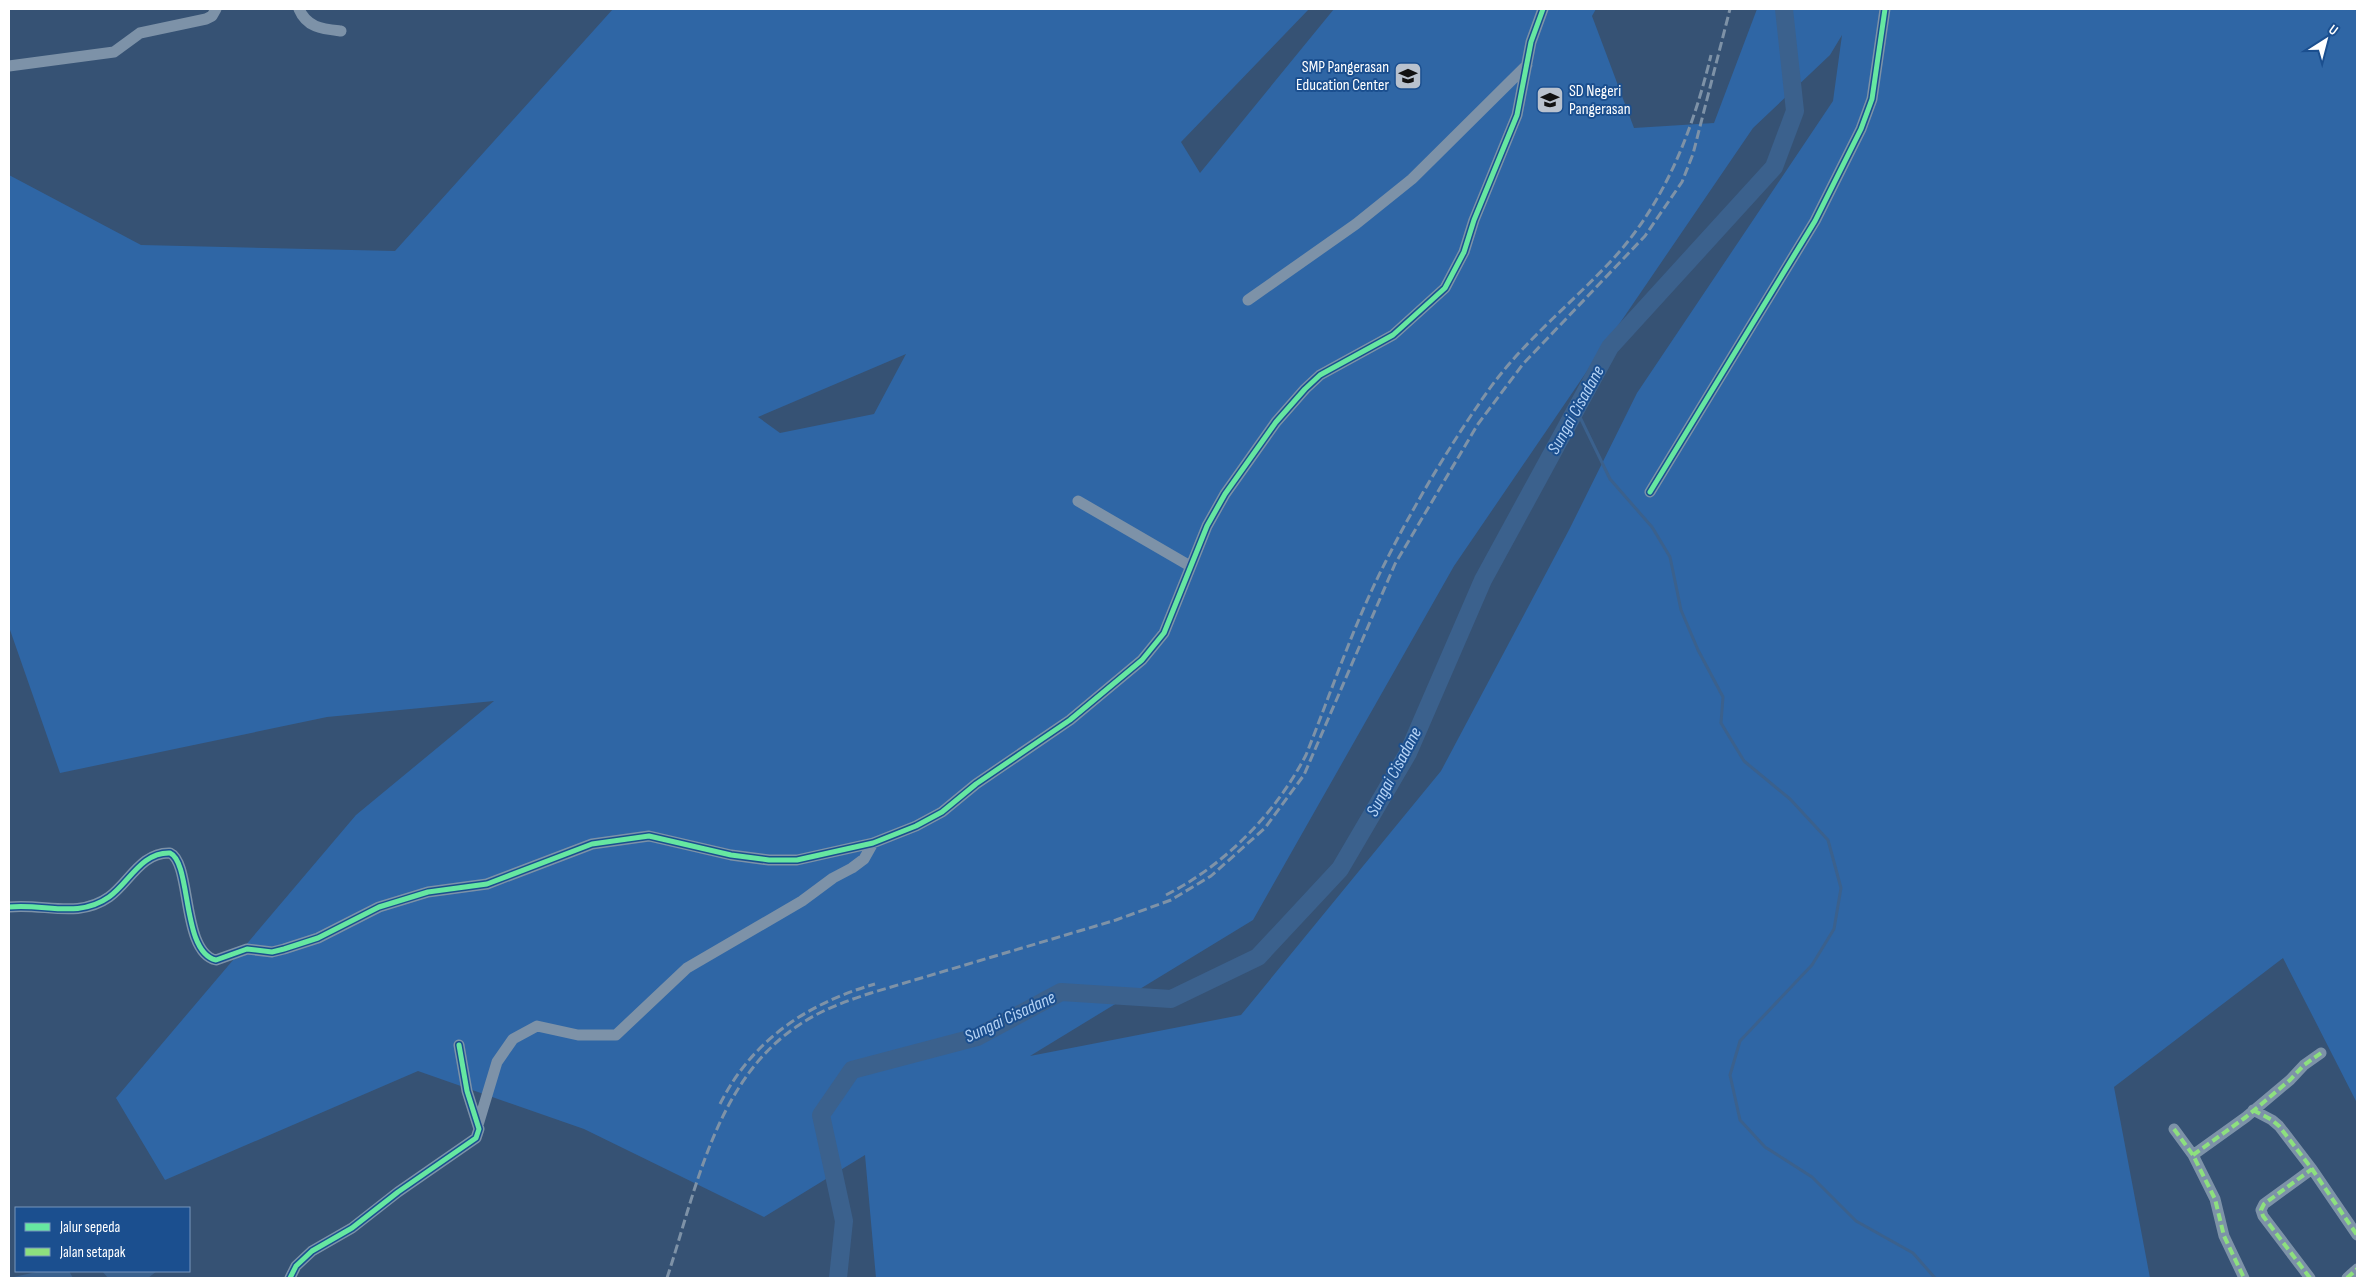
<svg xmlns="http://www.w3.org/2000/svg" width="2366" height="1287" font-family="'Sofia Sans Condensed',sans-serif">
<rect width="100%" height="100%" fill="#365274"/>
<path fill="#2f66a5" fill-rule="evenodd" d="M613,9H1309L1181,142L1200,173L1334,9H1596L1592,16L1634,128L1714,123L1757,9H2354L2357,11V1103L2283,958L2114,1087L2150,1278H876L865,1155L764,1217L584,1129L418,1071L165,1180L116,1098L356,815L494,701L327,717L60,773L9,627V175L141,245L395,251ZM1842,35L1833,101L1637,393L1570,528L1441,771L1241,1015L1030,1056L1253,920L1454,566L1753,128L1830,55ZM906,354L874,414L780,433L758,417Z"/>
<path fill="#3b618d" d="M41,1271H69L73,1278H9Z
M102,1271H157L148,1278H108Z"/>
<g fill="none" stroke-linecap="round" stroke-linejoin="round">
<path stroke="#3b618d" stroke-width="3" d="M1576,409L1610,479L1652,527L1670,557L1681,610L1698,650L1723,697L1721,723L1744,761L1790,799L1828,840L1841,888L1834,929L1812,965L1740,1041L1730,1075L1740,1120L1765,1147L1812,1177L1856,1221L1913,1253L1935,1278"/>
<path stroke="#3b618d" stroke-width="18" d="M838,1278L844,1221L821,1115L852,1070L977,1037L1061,992L1171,999L1258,957L1340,869L1408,753L1483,580L1610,347L1774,167L1795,111L1784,9"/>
<path stroke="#7d92a8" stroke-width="11" d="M299,9C307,28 323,29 341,31
M9,66L114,52L140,33L206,19L212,16L216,9
M1248,300L1356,224L1412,179L1527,65
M1650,492L1815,221L1861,129L1872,99L1885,9
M1078,501L1190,566
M9,907C44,903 78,919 109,897C129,883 141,852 170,853C192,863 181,952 216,960L247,949L272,952L284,949L318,938L379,907L428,892L487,884L592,844L649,836L731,855L769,860H797L873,843L916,826L942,812L976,784L1070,720L1142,660L1164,633L1207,526L1225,494L1276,422L1305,389L1320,375L1393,335L1445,288L1464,252L1474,220L1517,115L1531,42L1543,9
M2253,1110L2272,1120L2279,1126L2312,1169L2357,1235
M478,1125L497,1062L513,1039L537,1026L578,1035H616L687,968L802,901L833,878L852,868L864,859L873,843
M2174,1129L2193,1155L2215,1199L2224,1236L2244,1278
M2193,1155L2246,1117L2290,1080L2304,1065L2321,1053
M290,1278L296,1266L312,1251L352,1228L398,1192L476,1138L479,1129L467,1091L459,1045
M2310,1278L2263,1216L2261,1210L2264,1204L2312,1169
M2347,1278L2357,1269"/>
<path stroke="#7e92a7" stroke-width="3" stroke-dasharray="9 4" stroke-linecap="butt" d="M1166,895C1225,865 1276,813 1306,755C1332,690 1354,623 1386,561C1415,503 1453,440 1490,388C1525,340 1572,303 1612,260C1665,203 1693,130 1711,55
M720,1104C752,1040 808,1003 875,984
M667,1278C696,1190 716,1079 799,1025C821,1010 846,1001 871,993L1116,920L1171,900L1211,876L1265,828L1304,775L1395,564L1478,424L1523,364L1645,236L1682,182L1693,154L1730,9"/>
<path stroke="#8de07e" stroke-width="4" stroke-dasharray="8 4" stroke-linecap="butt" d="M2253,1110L2272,1120L2279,1126L2312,1169L2357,1235
M2174,1129L2193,1155L2215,1199L2224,1236L2244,1278
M2193,1155L2246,1117L2290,1080L2304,1065L2321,1053
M2310,1278L2263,1216L2261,1210L2264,1204L2312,1169
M2347,1278L2357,1269"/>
<g stroke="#1b4f8f" stroke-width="8">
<path id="cycleway" d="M1650,492L1815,221L1861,129L1872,99L1885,9
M9,907C44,903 78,919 109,897C129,883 141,852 170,853C192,863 181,952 216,960L247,949L272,952L284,949L318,938L379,907L428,892L487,884L592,844L649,836L731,855L769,860H797L873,843L916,826L942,812L976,784L1070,720L1142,660L1164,633L1207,526L1225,494L1276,422L1305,389L1320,375L1393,335L1445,288L1464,252L1474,220L1517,115L1531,42L1543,9
M290,1278L296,1266L312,1251L352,1228L398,1192L476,1138L479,1129L467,1091L459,1045"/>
</g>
<use href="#cycleway" stroke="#66e7a1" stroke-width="5"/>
</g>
<defs>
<g id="school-square" transform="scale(1.4375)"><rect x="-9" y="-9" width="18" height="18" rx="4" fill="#b9c2ce" stroke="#1b4f8f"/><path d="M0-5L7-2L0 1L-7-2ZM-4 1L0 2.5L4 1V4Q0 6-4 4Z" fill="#111"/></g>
</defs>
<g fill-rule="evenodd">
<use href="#school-square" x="1408" y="76"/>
<use href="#school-square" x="1550" y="100"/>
</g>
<g text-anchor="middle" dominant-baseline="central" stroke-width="4" stroke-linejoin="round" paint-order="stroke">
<g font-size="16" fill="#fff" stroke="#1b4f8f" text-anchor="end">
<text x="1389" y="67">SMP Pangerasan<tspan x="1389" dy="18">Education Center</tspan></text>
<text x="1569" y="91" text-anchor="start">SD Negeri<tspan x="1569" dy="18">Pangerasan</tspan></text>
</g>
<g font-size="18" font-style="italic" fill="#b5d3f5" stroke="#1b4f8f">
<text transform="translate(1576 410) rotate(-61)">Sungai Cisadane</text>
<text transform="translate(1394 772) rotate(-62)">Sungai Cisadane</text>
<text transform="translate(1010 1017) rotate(-25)">Sungai Cisadane</text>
</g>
</g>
<rect width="2366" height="1287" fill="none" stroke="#ffffff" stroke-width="20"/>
<rect x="15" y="1207" width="175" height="65" fill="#1b4f8f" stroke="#7695bc"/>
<rect x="25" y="1223" width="25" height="8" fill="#66e7a1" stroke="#7695bc"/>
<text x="60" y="1232" font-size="15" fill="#ffffff">Jalur sepeda</text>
<rect x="25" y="1248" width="25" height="8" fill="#8de07e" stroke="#7695bc"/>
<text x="60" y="1257" font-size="15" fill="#ffffff">Jalan setapak</text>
<g transform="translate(2326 40) rotate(36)" stroke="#1b4f8f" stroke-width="4" paint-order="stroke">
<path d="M0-4L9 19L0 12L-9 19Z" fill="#ffffff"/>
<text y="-8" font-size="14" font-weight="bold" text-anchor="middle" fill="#ffffff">U</text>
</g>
</svg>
